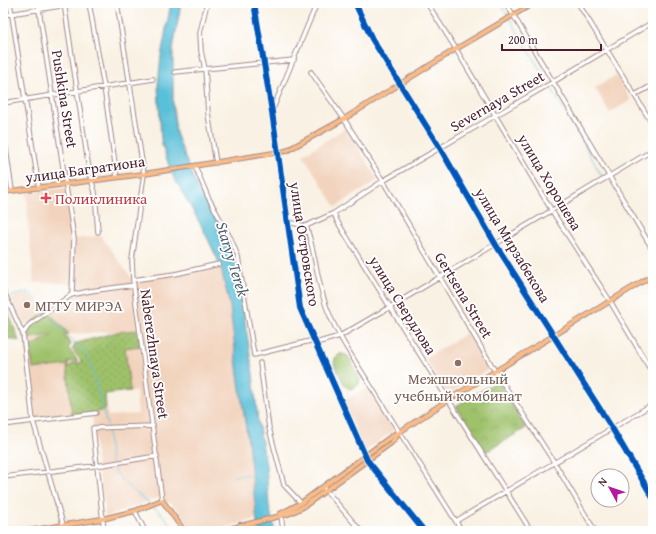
<svg xmlns="http://www.w3.org/2000/svg" width="656" height="534" font-family="'Gentium Book Plus',serif">
<defs>
<pattern id="park-crowns" width="20" height="18" patternUnits="userSpaceOnUse"><rect width="20" height="18" fill="#9ec16b"/><path d="M2 6a3 3 0 1 1 6 0M12 15a3 3 0 1 1 6 0" fill="none" stroke="#8aa55d"/></pattern>
<pattern id="garden-dots" width="8" height="8" patternUnits="userSpaceOnUse"><rect width="8" height="8" fill="#9ec16b"/><path d="M2 2h.1M6 6h.1" fill="none" stroke="#8aa55d" stroke-width="1.8" stroke-linecap="round"/></pattern>
</defs>
<rect width="100%" height="100%" fill="#fff"/>
<filter id="ink" filterUnits="userSpaceOnUse"><feTurbulence type="fractalNoise" baseFrequency=".025" numOctaves="2"/><feDisplacementMap in="SourceGraphic" scale="8" xChannelSelector="R" yChannelSelector="G"/><feConvolveMatrix kernelMatrix="1 2 1 2 8 2 1 2 1" color-interpolation-filters="sRGB"/></filter>
<filter id="wash" filterUnits="userSpaceOnUse"><feTurbulence type="fractalNoise" baseFrequency=".012" numOctaves="4" result="noise"/><feDisplacementMap in="SourceGraphic" scale="16" xChannelSelector="R" yChannelSelector="G"/><feGaussianBlur stdDeviation="0.9" result="paint"/><feColorMatrix in="noise" values="0 0 0 0 0 0 0 0 0 0 0 0 0 0 0 0 0 1.4 0 .05"/><feComposite in="paint" operator="in"/></filter>
<g filter="url(#wash)">
<rect width="100%" height="100%" fill="#f9f1e3"/>
<path fill="#f2d4be" d="M616,75L631,100L610,113L595,88Z
M346,128L378,180L336,207L303,155Z
M66,188L74,239L101,236L133,280L146,276L219,264L231,316L239,384L246,425L256,519L212,531H191L178,510L170,503L162,500L160,497L105,517V505L97,465L92,414L107,409L108,416L138,414L136,391H130L125,348L142,346L140,330L69,334L47,311L71,295V284L49,282L34,283L28,221L27,193Z
M28,293L44,312L25,324L11,298Z
M468,332L491,368L447,395L425,359Z
M68,335L72,382L88,413L34,421L25,339Z
M368,387L394,430L364,452L343,402Z"/>
<path fill="#9ec16b" stroke="#74704b" d="M47,311L69,334L64,335L71,345L68,348L78,361L68,362V365L33,369L30,347L52,335L25,339C23,325 38,318 47,311Z
M340,354H343L348,356L360,380L359,384L356,387L350,389L345,386L334,364L335,358Z"/>
<path fill="url(#park-crowns)" stroke="#74704b" d="M3,299L4,300L19,341L3,337Z
M498,381L526,428L484,453L456,406Z"/>
<path fill="url(#garden-dots)" stroke="#74704b" d="M138,330L140,346L125,348L130,391L105,394L106,409L94,413L72,415L67,367L71,366L72,364L82,362L72,349L75,346L74,344L117,332Z"/>
<path fill="#5abfd8" stroke="#526f82" d="M171,3H181L173,49V105L176,133L191,173L199,192L212,210L232,250L238,275L253,374L258,422L266,465L269,506L275,531H259L257,522L248,441L238,375L230,307L221,269L217,258L202,227L172,174L163,148L161,139L158,85L161,56Z"/>
<g fill="none" stroke-linecap="round" stroke-linejoin="round">
<path stroke="#5abfd8" stroke-width="1" d="M500,3L508,16
M510,19L548,83
M550,86L603,178
M8,297L29,292L89,358L107,425
M107,428L111,463
M112,466C120,481 136,493 149,503
M234,476L251,474
M151,505L164,516L175,531
M643,531L653,525"/>
</g>
</g>
<g filter="url(#ink)">
<g fill="none" stroke-linecap="round" stroke-linejoin="round">
<g stroke="#a28887" stroke-width="5.5">
<path id="minor" d="M10,3L39,188
M38,3L74,239L72,295
M64,3L90,176L95,192L98,232
M89,3L104,87L117,177
M117,3L144,174L132,260L133,280L162,500
M207,3L200,33L201,51L205,69L208,113L216,163
M254,3L272,112L300,308L367,460L424,531
M355,3L372,39L440,148L496,245L612,428L653,498
M427,3L456,49L552,211L610,301L653,374
M506,3L608,174
M578,3L653,125
M3,15L80,3
M175,72L294,60
M311,72L344,119L383,181L495,371L554,462L595,531
M635,95L653,85
M3,103L153,79
M272,111L317,3
M3,128L12,191
M195,166L208,197L231,239L238,257L254,355L314,340
M609,176L653,250
M334,213L337,221L390,307L531,531
M288,222L306,226L334,213L383,181L553,82L653,22
M306,226C316,254 317,284 328,311C338,336 353,358 367,380C398,431 431,481 462,531
M133,280L175,274L219,264
M3,290L23,334L33,421L65,531
M23,334L29,325L71,295L90,291L134,285
M316,343L340,336L390,307L653,150
M260,363L269,428L284,485L301,503
M3,425L96,413
M3,477L102,465L157,456
M323,487L361,531
M135,511L145,531
M281,514L283,531
M456,521L653,404
M104,531L93,428L153,426
M648,531L653,528"/>
</g>
<g stroke="#a28887" stroke-width="6">
<path id="major" d="M3,192L144,174L286,151L344,119L456,49L534,3
M280,514L301,503L396,433
M240,525L243,531
M27,531L102,519L135,511L162,500L184,531
M220,531L288,514L303,507L391,443L401,431L448,400L653,275"/>
</g>
<use href="#minor" stroke="#fff" stroke-width="3.5"/>
<use href="#major" stroke="#f9bc89" stroke-width="4"/>
<g stroke="#fff" stroke-width="8">
<path id="cycleway" d="M254,3L272,112L300,308L367,460L424,531
M355,3L372,39L440,148L496,245L612,428L653,498"/>
</g>
<use href="#cycleway" stroke="#0057b8" stroke-width="6"/>
</g>
</g>
<path fill="#e0444e" stroke="#fff" stroke-width="1.5" d="M44 192h4v4h4v4h-4v4h-4v-4h-4v-4h4z"/>
<g fill="#8d6e63" stroke="#fff" stroke-width="1.5">
<circle cx="27" cy="305" r="4"/>
<circle cx="458" cy="363" r="4"/>
</g>
<g text-anchor="middle" dominant-baseline="central" stroke-width="3.5" stroke-linejoin="round" paint-order="stroke">
<g font-size="15" fill="#4a1f2b" stroke="#fff">
<text transform="translate(65 99) rotate(81)">Pushkina Street</text>
<text transform="translate(497 101) rotate(-30)">Severnaya Street</text>
<text transform="translate(85 169) rotate(-8)">улица Багратиона</text>
<text transform="translate(550 182) rotate(59)">улица Хорошева</text>
<text transform="translate(305 244) rotate(81)">улица Островского</text>
<text transform="translate(513 245) rotate(59)">улица Мирзабекова</text>
<text transform="translate(464 295) rotate(59)">Gertsena Street</text>
<text transform="translate(403 305) rotate(58)">улица Свердлова</text>
<text transform="translate(155 354) rotate(82)">Naberezhnaya Street</text>
</g>
<g font-size="15" fill="#be3a42" stroke="#fff" text-anchor="start">
<text x="55" y="198">Поликлиника</text>
</g>
<g font-size="15" fill="#785e54" stroke="#fff" text-anchor="start">
<text x="35" y="305">МГТУ МИРЭА</text>
<text x="458" y="378" text-anchor="middle">Межшкольный<tspan x="458" dy="17">учебный комбинат</tspan></text>
</g>
<g font-size="16" font-style="italic" fill="#505f70" stroke="#fff">
<text transform="translate(233 259) rotate(73)">Staryy Terek</text>
</g>
</g>
<rect width="656" height="534" fill="none" stroke="#fff" stroke-width="16"/>
<g transform="translate(610 488) rotate(310)"><circle r="19" fill="#ffffff" stroke="#b7a5aa"/>
<path d="M0-3L7 15L0 10L-7 15Z" fill="#b5179e"/>
<text y="-6" font-size="11" font-weight="bold" text-anchor="middle" fill="#4a1f2b">N</text>
</g>
<path d="M502 44v6h99v-6" fill="none" stroke="#4a1f2b" stroke-width="2"/>
<text x="508" y="44" font-size="12" fill="#4a1f2b" stroke="#ffffff" stroke-width="3" paint-order="stroke">200 m</text>
</svg>
